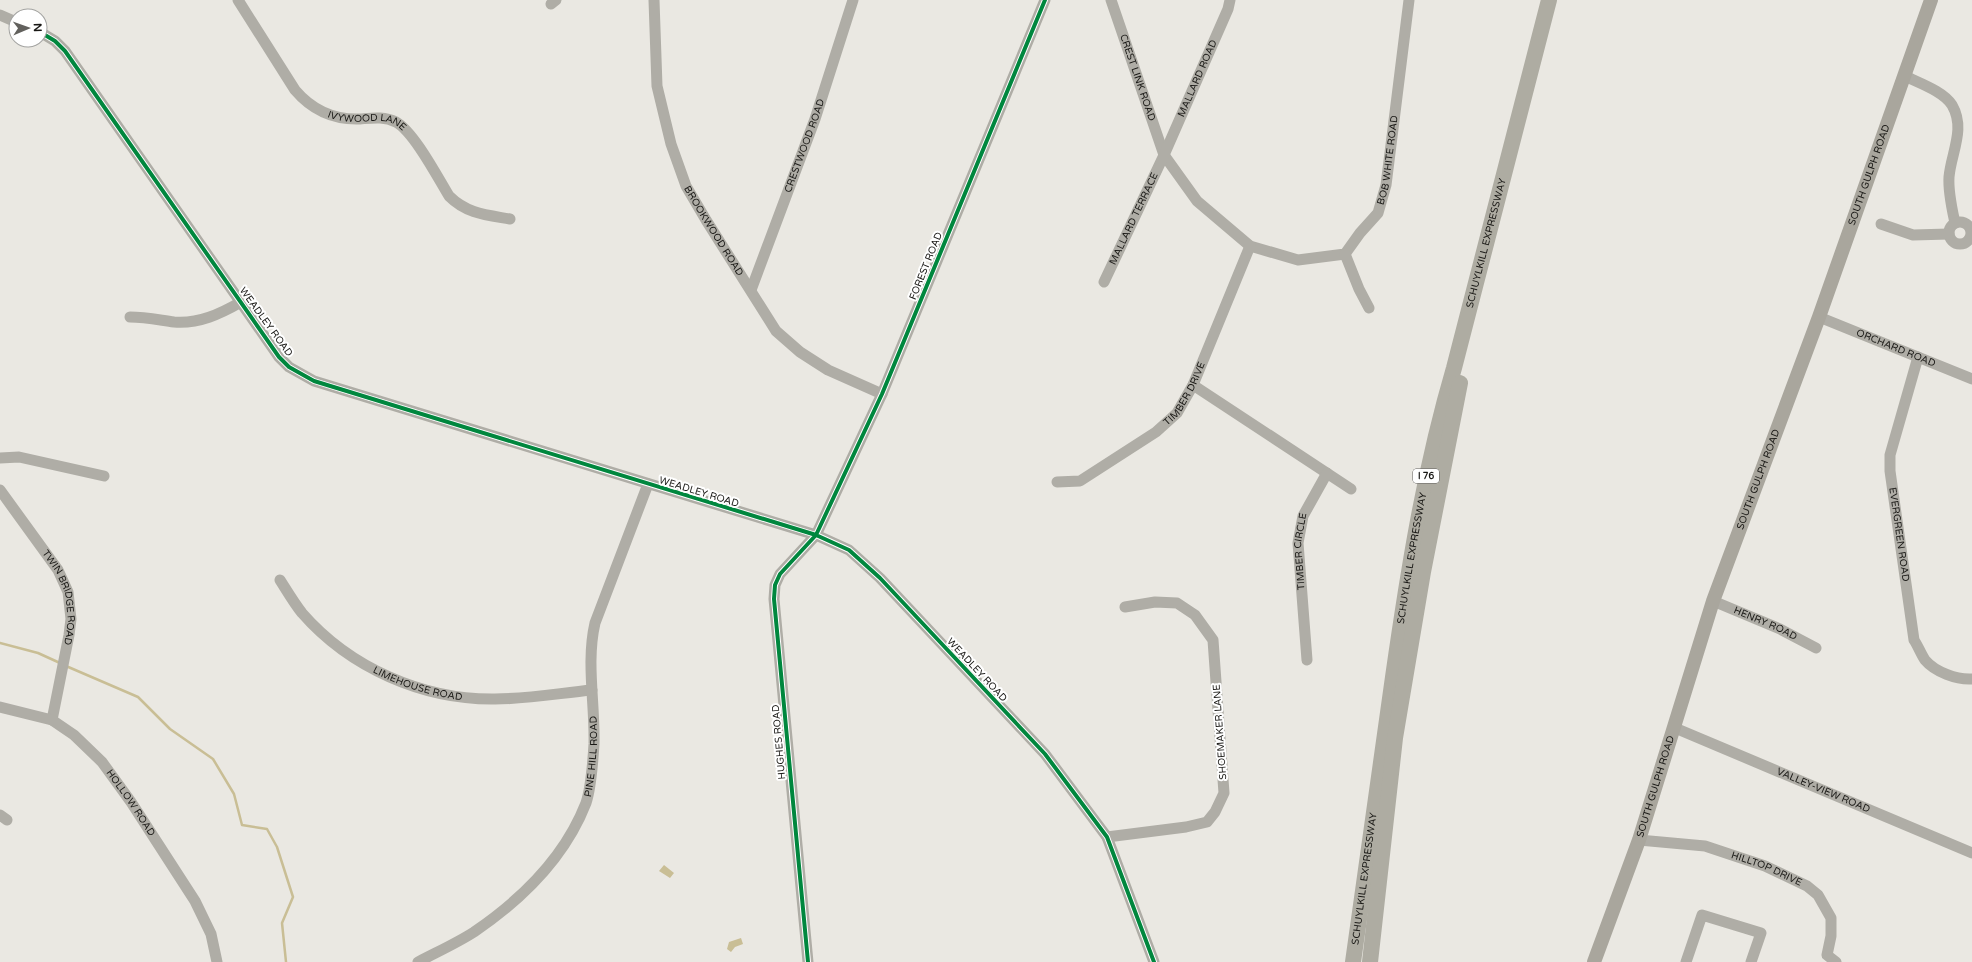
<svg xmlns="http://www.w3.org/2000/svg" width="1972" height="962" font-family="'Varela Round',sans-serif">
<rect width="100%" height="100%" fill="#eae8e2"/>
<path fill="#c9be95" d="M664,865L674,873L670,878L659,871Z
M741,938L743,944L735,947L731,952L727,949L729,942Z"/>
<g fill="none" stroke-linecap="round" stroke-linejoin="round">
<path stroke="#c9be95" stroke-width="2.5" d="M0,643L38,653L60,663
M66,666L138,697L170,729L213,759L234,794L242,825L267,829L277,847L293,897L282,923L286,962"/>
<g stroke="#afada6" stroke-width="11">
<path id="s1" d="M238,0L295,90C312,110 333,120 360,119C372,118 384,116 396,122C414,132 438,178 449,196C467,214 487,215 510,219"/>
<path id="s2" d="M654,0L657,86L671,144L686,186L706,220L776,331L800,352L828,370L882,394"/>
<path id="s3" d="M1111,0L1164,155L1197,201L1250,246L1298,260L1345,254L1360,233L1378,213L1386,185L1409,0"/>
<path d="M551,4L556,0"/>
<path d="M0,15L16,22"/>
<path d="M40,32L55,41L65,51L279,357L289,367L314,381L816,535L849,550L880,578L1045,754L1107,837L1154,962"/>
<path d="M1905,76C1919,83 1943,91 1952,105C1966,129 1951,153 1949,177C1948,192 1952,209 1955,223"/>
<circle cx="1960" cy="233" r="11"/>
<path d="M1881,224L1913,235L1949,234"/>
<path d="M1345,254L1359,289L1369,308"/>
<path id="s4" d="M1104,282L1164,155L1228,9L1230,0"/>
<path id="s5" d="M751,290L815,119L853,0"/>
<path d="M130,317C145,317 159,320 174,322C199,324 220,314 241,302"/>
<path id="s6" d="M1819,317L1972,379"/>
<path id="s7" d="M1918,357L1890,455V471L1914,640C1918,646 1921,654 1925,660C1935,672 1957,680 1972,679"/>
<path d="M1193,385L1351,489"/>
<path d="M0,458L19,457L104,476"/>
<path id="s8" d="M1057,482L1080,481L1156,432L1177,413L1193,385L1250,246"/>
<path id="s9" d="M0,490L58,570L68,592L71,619L69,635L52,720"/>
<path id="s10" d="M280,580C287,591 294,603 302,613C350,668 423,700 495,699C528,699 560,693 592,690"/>
<path id="s11" d="M1713,601L1780,629L1816,648"/>
<path id="s12" d="M1307,660L1298,543L1303,516L1327,473"/>
<path id="s13" d="M0,707L52,720L74,735L102,762L131,802L195,901L211,934L217,962"/>
<path id="s14" d="M1675,728L1972,853"/>
<path d="M0,815L7,820"/>
<path d="M1107,837L1186,827L1207,822L1215,812L1224,793L1213,640L1195,615L1177,603L1155,602L1125,607"/>
<path id="s15" d="M1639,840L1705,846L1765,866L1807,886L1818,895L1831,918V936L1827,955L1836,962"/>
<path id="s16" d="M418,962C437,952 457,943 474,932C521,900 565,857 586,803C591,788 593,760 594,744C595,703 586,662 595,623L648,484"/>
<path d="M808,962L774,599L775,585L780,574L816,535L882,394L1045,0"/>
<path d="M1686,962L1702,915L1761,933L1751,962"/>
</g>
<path stroke="#a9a69d" stroke-width="14" id="s17" d="M1594,962L1639,840L1713,601L1819,317L1931,0"/>
<g stroke="#aeaca2" stroke-width="16">
<path id="s18" d="M1353,962C1366,867 1379,772 1393,677C1408,572 1424,470 1454,368L1549,0"/>
<path d="M1370,962L1395,738L1423,572L1460,383"/>
</g>
<g stroke="#fff" stroke-width="6">
<path id="cycleway" d="M40,32L55,41L65,51L279,357L289,367L314,381L816,535L849,550L880,578L1045,754L1107,837L1154,962
M808,962L774,599L775,585L780,574L816,535L882,394L1045,0"/>
</g>
<use href="#cycleway" stroke="#00873e" stroke-width="4"/>
</g>
<g text-anchor="middle" dominant-baseline="central" stroke-width="4" stroke-linejoin="round" paint-order="stroke">
<rect fill="#fff" stroke="#5e5d5b" stroke-width="1" x="1413" y="469" width="26" height="14" rx="3"/>
<g font-size="9" font-weight="bold" fill="#191815">
<text x="1426" y="476">I 76</text>
</g>
<g font-size="10" fill="#191815" stroke="#fff">
<text stroke="none"><textPath href="#s3" startOffset="82">CREST LINK ROAD</textPath></text>
<text stroke="none"><textPath href="#s4" startOffset="224">MALLARD ROAD</textPath></text>
<text stroke="none"><textPath href="#s1" startOffset="188">IVYWOOD LANE</textPath></text>
<text stroke="none"><textPath href="#s5" startOffset="154">CRESTWOOD ROAD</textPath></text>
<text stroke="none"><textPath href="#s3" startOffset="494">BOB WHITE ROAD</textPath></text>
<text stroke="none"><textPath href="#s17" startOffset="834">SOUTH GULPH ROAD</textPath></text>
<text stroke="none"><textPath href="#s4" startOffset="70">MALLARD TERRACE</textPath></text>
<text stroke="none"><textPath href="#s2" startOffset="243">BROOKWOOD ROAD</textPath></text>
<text stroke="none"><textPath href="#s18" startOffset="732">SCHUYLKILL EXPRESSWAY</textPath></text>
<text transform="translate(926 266) rotate(-68)">FOREST ROAD</text>
<text transform="translate(266 322) rotate(54)">WEADLEY ROAD</text>
<text stroke="none"><textPath href="#s6" startOffset="83">ORCHARD ROAD</textPath></text>
<text stroke="none"><textPath href="#s8" startOffset="162">TIMBER DRIVE</textPath></text>
<text stroke="none"><textPath href="#s17" startOffset="510">SOUTH GULPH ROAD</textPath></text>
<text transform="translate(699 492) rotate(17)">WEADLEY ROAD</text>
<text stroke="none"><textPath href="#s7" startOffset="182">EVERGREEN ROAD</textPath></text>
<text stroke="none"><textPath href="#s12" startOffset="109">TIMBER CIRCLE</textPath></text>
<text stroke="none"><textPath href="#s18" startOffset="408">SCHUYLKILL EXPRESSWAY</textPath></text>
<text stroke="none"><textPath href="#s9" startOffset="126">TWIN BRIDGE ROAD</textPath></text>
<text stroke="none"><textPath href="#s11" startOffset="57">HENRY ROAD</textPath></text>
<text transform="translate(977 670) rotate(47)">WEADLEY ROAD</text>
<text stroke="none"><textPath href="#s10" startOffset="178">LIMEHOUSE ROAD</textPath></text>
<text transform="translate(1220 732) rotate(-94)">SHOEMAKER LANE</text>
<text transform="translate(779 742) rotate(-95)">HUGHES ROAD</text>
<text stroke="none"><textPath href="#s16" startOffset="284">PINE HILL ROAD</textPath></text>
<text stroke="none"><textPath href="#s17" startOffset="186">SOUTH GULPH ROAD</textPath></text>
<text stroke="none"><textPath href="#s14" startOffset="161">VALLEY-VIEW ROAD</textPath></text>
<text stroke="none"><textPath href="#s13" startOffset="169">HOLLOW ROAD</textPath></text>
<text stroke="none"><textPath href="#s15" startOffset="132">HILLTOP DRIVE</textPath></text>
<text stroke="none"><textPath href="#s18" startOffset="84">SCHUYLKILL EXPRESSWAY</textPath></text>
</g>
</g>
<g transform="translate(28 28) rotate(88)"><circle r="19" fill="#ffffff" stroke="#a3a3a1"/>
<path d="M0-3L7 15L0 10L-7 15Z" fill="#62615d"/>
<text y="-6" font-size="11" font-weight="bold" text-anchor="middle" fill="#191815">N</text>
</g>
</svg>
